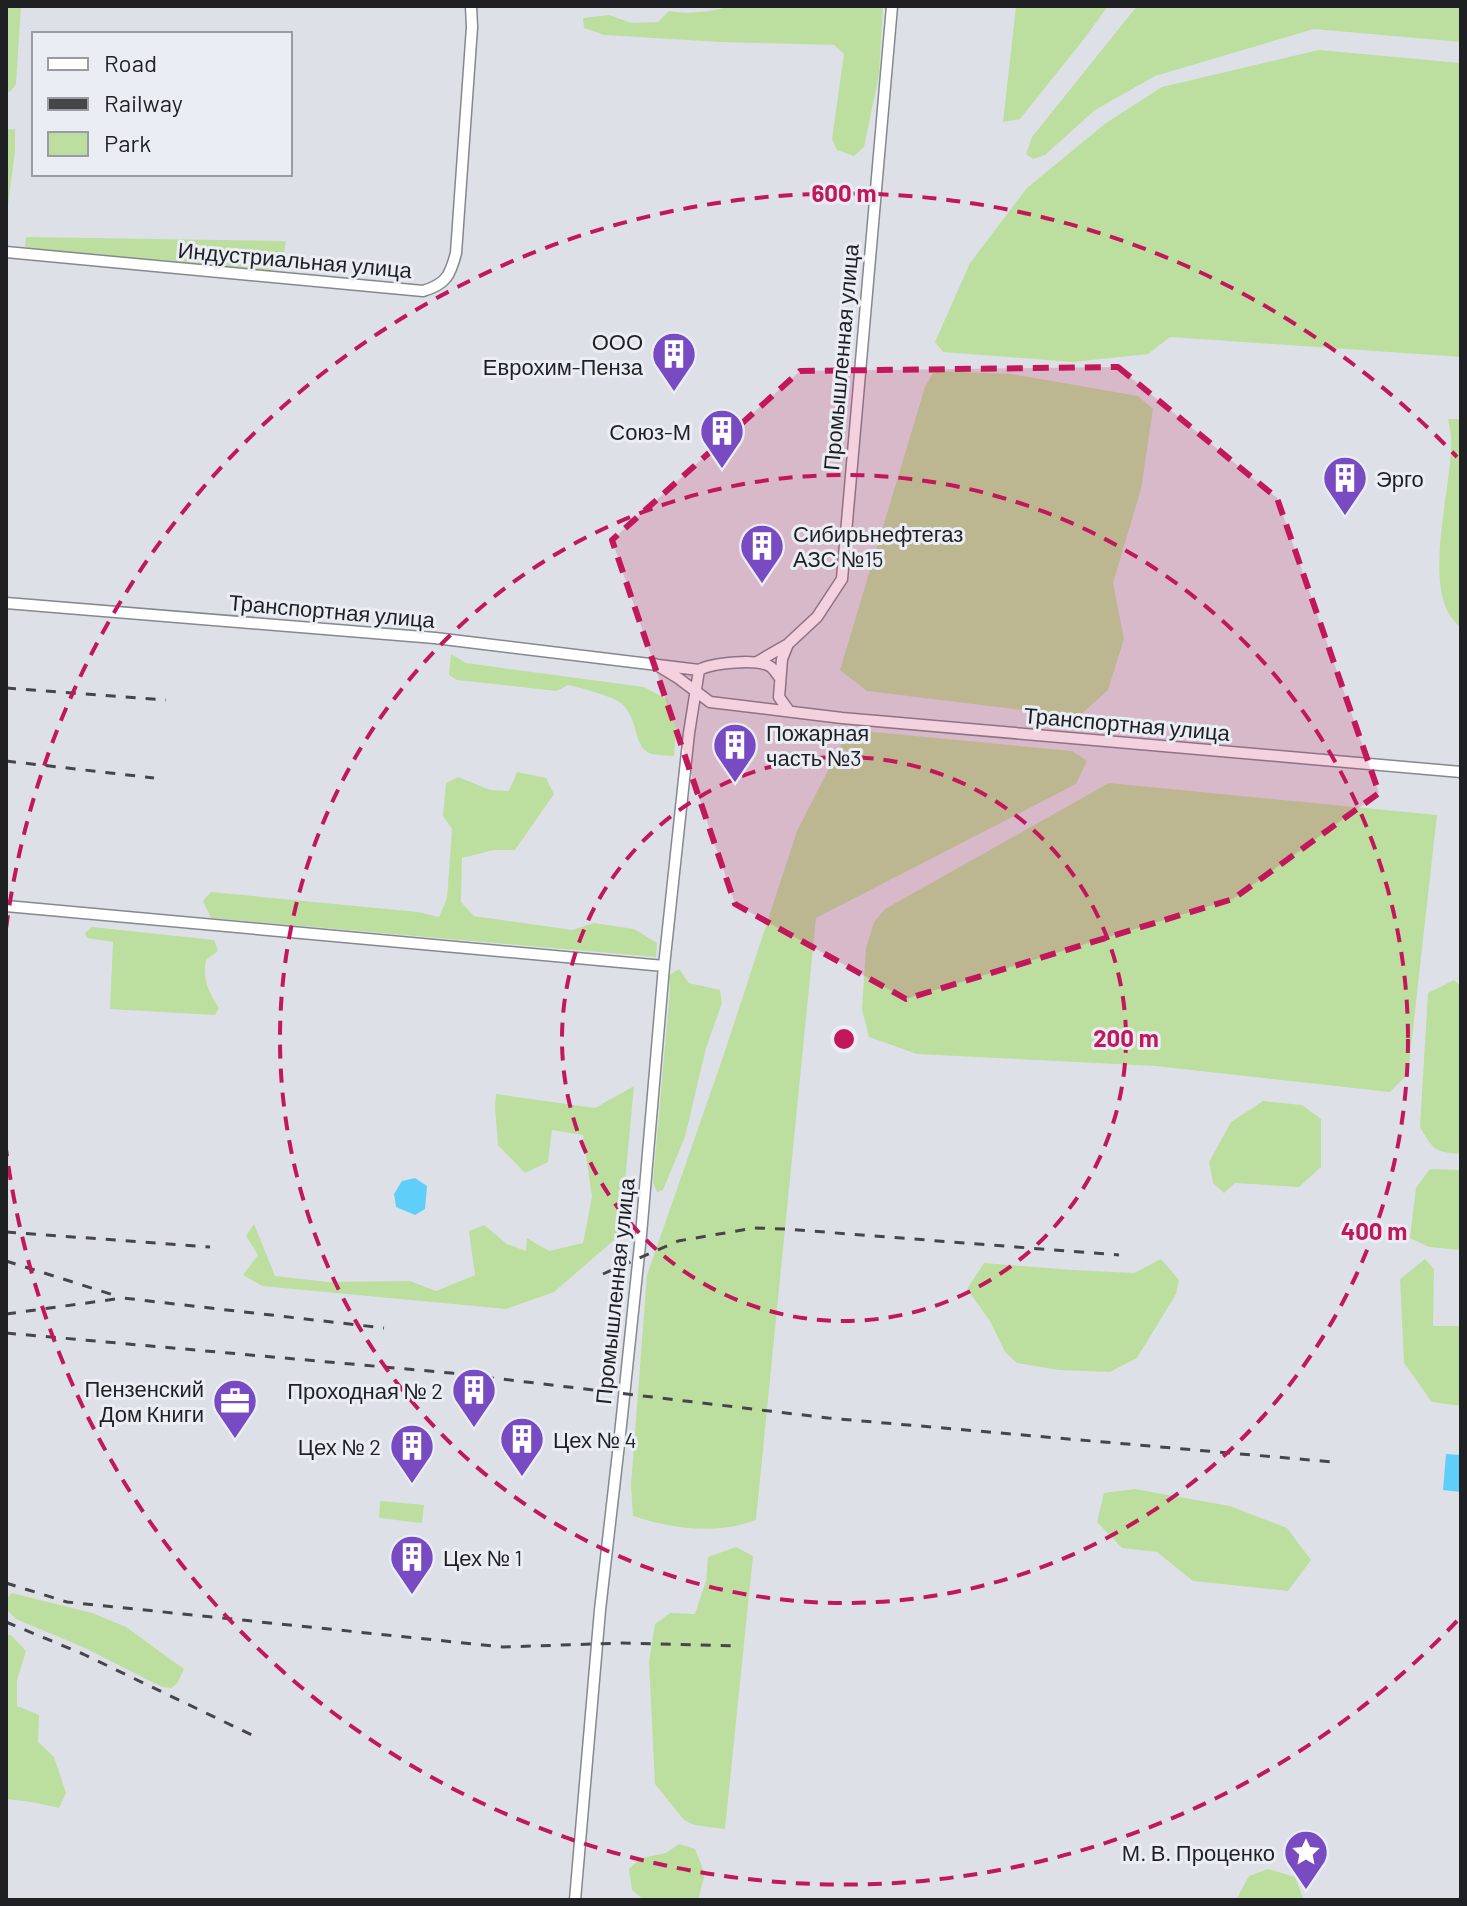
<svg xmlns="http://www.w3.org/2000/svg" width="1467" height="1906" font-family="Barlow,sans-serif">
<rect width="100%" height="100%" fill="#dde1e7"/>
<path fill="#bcdf9f" d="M8,6H21L16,84L11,91L6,93V36Z
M733,6H883L879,75L864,147L854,156L837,150L832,139L844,54L834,45L720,42L604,35L584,28L583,18L609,15L632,23L658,22L669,11C689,15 713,11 733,6Z
M1016,6H1108L1084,39L1020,119L1003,122Z
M1137,6H1461V42L1314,29L1155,76L1095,110L1045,155L1033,159L1026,154L1032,137Z
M1319,50L1461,63V357L1170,337L1148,354L1073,362L943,352L935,342L970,263L1027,188L1106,123L1162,87Z
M6,129H15V151L6,221Z
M26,237L286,241L282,266L270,271L30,250L25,246Z
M934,371L1011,374L1138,396L1153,409L1141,489L1113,583L1124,639L1108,690L1078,717L867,691L840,670L925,387Z
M1448,419H1461V627C1417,596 1454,484 1451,438C1451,432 1449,425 1448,419Z
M451,654L466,663L644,687L667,699L676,730L674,756C667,755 656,756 649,753C634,747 638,718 622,704C613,696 581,688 568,685L557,691L457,680L449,675Z
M863,731L1072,751L1087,761L1076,784L816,918L756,1520C716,1535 672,1529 633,1516L631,1485L647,1275L724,1054L797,831L842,743Z
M517,772L546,778L554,794L515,850H494L462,858L461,902L474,916L572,930L594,923L634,929L657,943L656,957L211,918L203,901L211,892L418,912L439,917L447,898L452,829L443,816L446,783L458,777L490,790L509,791Z
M1109,783L1437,815L1408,1074L1390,1092L1155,1066L917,1054L869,1037L862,1009L866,948L874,922L885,909Z
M92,927L214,940L218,951L206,960C202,978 209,993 219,1008L215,1015L110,1009L113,942L87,938L85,933Z
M679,969L689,983L720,990L722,1003L706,1048L685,1137L663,1190L657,1192L653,1182L670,990L669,975Z
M1454,980L1461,986V1154C1435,1152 1433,1150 1420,1127L1428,993Z
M634,1086L620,1235L554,1292L506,1309L262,1286L243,1275L258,1255L246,1236L254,1224L275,1276L328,1282L410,1281L436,1291L475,1275L469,1231L484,1225L507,1244L526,1251L527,1238L549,1251L583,1243L592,1197L583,1135L552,1130L548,1162L525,1173L498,1145L495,1107L496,1094L595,1108Z
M1263,1101L1302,1105L1321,1119V1167L1299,1187L1235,1183L1224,1193L1213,1183L1209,1162L1231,1122Z
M1430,1169L1461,1170V1250L1429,1247L1410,1238L1416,1188Z
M1161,1259L1179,1280L1176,1294L1137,1358L1110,1372L1059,1370L1017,1363L1005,1352L990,1321L967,1289L984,1263L1072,1270L1134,1273Z
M1425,1259L1434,1269L1433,1326H1461V1406L1432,1402L1404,1363L1400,1279Z
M1135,1489L1230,1506L1287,1528L1311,1560L1288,1591L1193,1581L1157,1552L1122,1548L1097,1522L1104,1493Z
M380,1501L424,1505L422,1523L379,1518Z
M736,1547L753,1556L725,1829L694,1825L684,1820L655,1784L649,1662L655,1624L670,1613L695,1614L706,1581L708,1557Z
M12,1593L92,1613L126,1627L184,1669L178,1682L172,1688L162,1687L85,1648L16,1619L6,1609V1599Z
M6,1635H11L26,1651L17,1680V1706L39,1715L38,1742L54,1757L66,1793L59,1808L32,1802L6,1799Z
M679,1844L695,1849L705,1874L698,1900H644L632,1890L629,1869L641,1858L666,1853Z
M1268,1869L1295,1877L1304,1900H1236L1249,1876Z"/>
<path fill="#5fcffa" d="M415,1178L427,1186L425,1209L415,1215L396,1207L394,1194L402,1181Z
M1446,1454L1461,1455V1492L1443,1490Z"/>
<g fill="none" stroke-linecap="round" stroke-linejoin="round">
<g stroke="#85888e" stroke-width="13">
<path id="minor" d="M6,252L423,291C446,284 450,276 456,253L472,27L471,6
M6,603L435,638L699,670C712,663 758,658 771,667C775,670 777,675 780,678
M788,644L782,659L779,697L789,711
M757,662L788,644L817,617L842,579L892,6
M655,664L678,678L710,702L842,718L1461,772
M6,906L664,966
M575,1900L600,1610L619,1444L641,1235L664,966L689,733L699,670"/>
</g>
<use href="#minor" stroke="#fff" stroke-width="10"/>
<path stroke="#45464a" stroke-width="3" stroke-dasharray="10 10" stroke-linecap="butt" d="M6,688L166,700
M6,761L154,778
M6,1232L210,1247
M6,1261L117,1296
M603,1274L678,1241L754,1228L785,1229L1119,1255
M6,1314L123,1298L384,1328
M6,1333L451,1373L828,1418L1333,1462
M6,1583L67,1602L503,1647L622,1643L740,1646
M6,1622L83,1654L256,1737"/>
</g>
<path fill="#c2185b" fill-opacity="0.2" stroke="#c2185b" stroke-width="6" stroke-dasharray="16 10" stroke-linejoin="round" d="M1118,367L1277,498L1379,793L1233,899L906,999L735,904L612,540L800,371Z"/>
<g fill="none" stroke="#c2185b" stroke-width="4" stroke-dasharray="14 10">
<circle cx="844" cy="1039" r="282"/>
<circle cx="844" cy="1039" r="564"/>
<path d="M1457 1621A845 845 0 0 1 6 1149M6 929A845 845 0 0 1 1457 457"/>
</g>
<defs>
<g id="building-pin" transform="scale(2.3)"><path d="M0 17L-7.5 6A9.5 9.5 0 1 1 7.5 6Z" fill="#794bc3" stroke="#eaeef4"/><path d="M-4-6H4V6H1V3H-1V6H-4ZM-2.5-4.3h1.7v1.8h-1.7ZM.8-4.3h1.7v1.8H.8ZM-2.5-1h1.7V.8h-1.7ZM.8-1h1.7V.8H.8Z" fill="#fff"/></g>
<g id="office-pin" transform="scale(2.3)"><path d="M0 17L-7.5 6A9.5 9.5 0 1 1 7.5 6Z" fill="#794bc3" stroke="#eaeef4"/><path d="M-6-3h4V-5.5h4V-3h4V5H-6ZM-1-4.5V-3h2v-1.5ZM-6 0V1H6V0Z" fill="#fff"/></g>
<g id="sight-pin" transform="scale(2.3)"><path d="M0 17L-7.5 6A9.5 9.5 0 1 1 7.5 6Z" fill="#794bc3" stroke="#eaeef4"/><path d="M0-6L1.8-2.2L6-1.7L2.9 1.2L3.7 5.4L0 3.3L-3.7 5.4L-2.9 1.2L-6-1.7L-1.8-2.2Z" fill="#fff"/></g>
</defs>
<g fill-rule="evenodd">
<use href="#building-pin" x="674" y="354"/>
<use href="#building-pin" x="722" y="431"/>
<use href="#building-pin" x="1345" y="478"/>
<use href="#building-pin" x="762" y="546"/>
<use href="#building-pin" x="735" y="745"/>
<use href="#building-pin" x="474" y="1390"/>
<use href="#office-pin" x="235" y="1401"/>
<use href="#building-pin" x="522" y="1439"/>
<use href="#building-pin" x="412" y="1446"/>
<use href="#building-pin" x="412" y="1557"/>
<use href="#sight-pin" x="1306" y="1852"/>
</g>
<g text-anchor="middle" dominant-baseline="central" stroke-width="6" stroke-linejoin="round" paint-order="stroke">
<g font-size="22" fill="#1f2023" stroke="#eaeef4">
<text transform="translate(295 259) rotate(5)">Индустриальная улица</text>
<text transform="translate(840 357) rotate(-85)">Промышленная улица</text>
<text transform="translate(332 610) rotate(5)">Транспортная улица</text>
<text transform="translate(1127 723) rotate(5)">Транспортная улица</text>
<text transform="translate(614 1291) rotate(-84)">Промышленная улица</text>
</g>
<g font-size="22" fill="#1f2023" stroke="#eaeef4" text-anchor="end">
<text x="643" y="341">ООО<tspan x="643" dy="25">Еврохим-Пенза</tspan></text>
<text x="691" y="431">Союз-М</text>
<text x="1376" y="478" text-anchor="start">Эрго</text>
<text x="793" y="533" text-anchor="start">Сибирьнефтегаз<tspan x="793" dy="25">АЗС №15</tspan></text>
<text x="766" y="732" text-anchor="start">Пожарная<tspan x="766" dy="25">часть №3</tspan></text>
<text x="204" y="1388">Пензенский<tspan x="204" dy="25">Дом Книги</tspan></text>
<text x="443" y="1390">Проходная № 2</text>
<text x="553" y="1439" text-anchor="start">Цех № 4</text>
<text x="381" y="1446">Цех № 2</text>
<text x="443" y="1557" text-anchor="start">Цех № 1</text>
<text x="1275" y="1852">М. В. Проценко</text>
</g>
</g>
<circle cx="844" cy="1039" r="12" fill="#c2185b" stroke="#eaeef4" stroke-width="4"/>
<g font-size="24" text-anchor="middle" font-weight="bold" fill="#c2185b" stroke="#eaeef4" stroke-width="6" stroke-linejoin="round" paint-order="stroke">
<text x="844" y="202">600 m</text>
<text x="1126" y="1047">200 m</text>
<text x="1374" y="1240">400 m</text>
</g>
<rect width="1467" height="1906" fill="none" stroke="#1f2023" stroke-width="16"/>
<rect x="32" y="32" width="260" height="144" fill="#eaeef4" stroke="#999ca0" stroke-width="2"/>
<rect x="48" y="58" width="40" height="12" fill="#ffffff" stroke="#999ca0" stroke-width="2"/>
<text x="104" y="72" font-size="24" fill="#1f2023">Road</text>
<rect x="48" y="98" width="40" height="12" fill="#45464a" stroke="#999ca0" stroke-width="2"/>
<text x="104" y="112" font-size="24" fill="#1f2023">Railway</text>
<rect x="48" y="132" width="40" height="24" fill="#bcdf9f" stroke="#999ca0" stroke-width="2"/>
<text x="104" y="152" font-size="24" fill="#1f2023">Park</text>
</svg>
